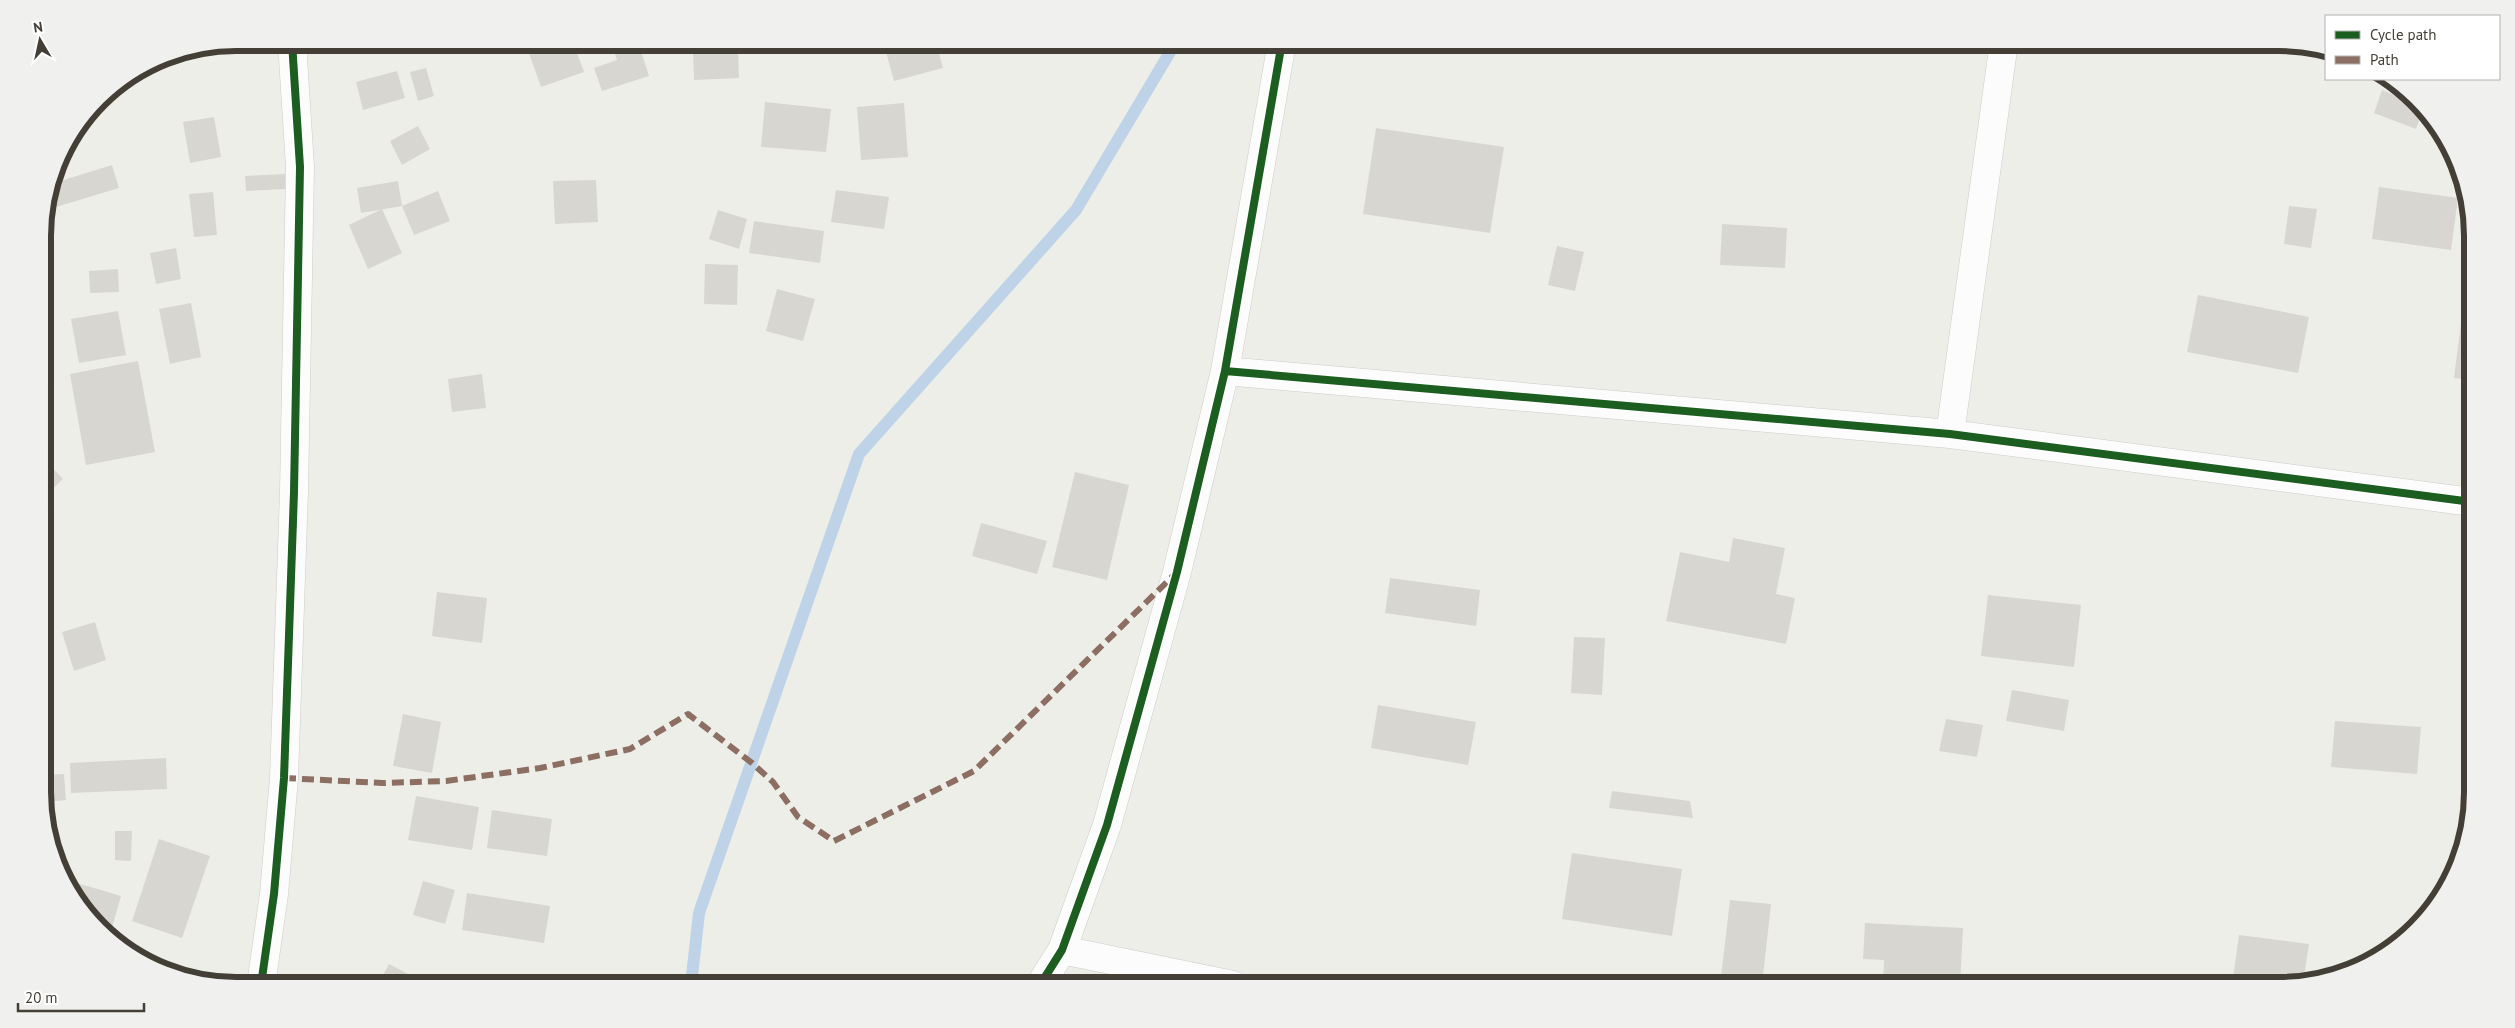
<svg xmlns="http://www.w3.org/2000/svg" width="2515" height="1028" font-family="'PT Sans',sans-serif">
<rect width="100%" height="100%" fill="#eeeee9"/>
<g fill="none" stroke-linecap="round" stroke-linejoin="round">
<path stroke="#bed3e8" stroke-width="12" d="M691,985L699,913L859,454L1076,210L1176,42"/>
</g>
<path fill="#d8d6d1" d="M525,42H573L584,72L541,87Z
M611,42H638L649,76L602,91L594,68L617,60Z
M680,42H696L697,43L681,48Z
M924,42H936L943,68L894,81L886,52Z
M738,51L739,78L694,80L693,53Z
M426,68L434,96L418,101L410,72Z
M397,71L405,98L363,110L356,82Z
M2382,90L2417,104L2423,110L2416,129L2374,113Z
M765,102L831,109L826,152L761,147Z
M904,103L908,157L861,160L857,107Z
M214,117L221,157L190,163L183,122Z
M418,126L430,149L402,165L390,141Z
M1376,128L1504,147L1490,233L1363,214Z
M112,165L119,188L46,210L54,183Z
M2459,166L2461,176L2464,184L2454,181Z
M285,174L286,189L246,191L245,176Z
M596,180L598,222L555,224L553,181Z
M398,181L402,206L361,213L357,188Z
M2379,187L2458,198L2451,250L2372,239Z
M836,190L889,197L884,229L831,222Z
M438,191L450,221L414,235L402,206Z
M213,192L217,235L194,237L189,194Z
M2289,206L2317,209L2311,248L2284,244Z
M382,209L402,253L368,269L349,225Z
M718,210L747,219L739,249L709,239Z
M754,221L824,231L820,263L749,253Z
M1722,224L1787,228L1785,268L1720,265Z
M1557,246L1584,252L1575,291L1548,285Z
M176,248L181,279L156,284L150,253Z
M2469,259L2471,260V380L2454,378Z
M705,264L738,265L737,305L704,304Z
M118,269L119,292L90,293L89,271Z
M777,289L815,299L803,341L766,331Z
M2198,295L2309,317L2298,373L2187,352Z
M191,303L201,357L170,364L159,309Z
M118,311L126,355L79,363L71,319Z
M138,361L155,452L86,465L70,374Z
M482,374L486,408L452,412L448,379Z
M44,459L63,479L44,497Z
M1075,472L1129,485L1107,580L1052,567Z
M981,523L1047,541L1037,574L972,556Z
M1733,538L1785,548L1776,594L1795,598L1786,644L1666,621L1680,552L1729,562Z
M1390,578L1480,590L1476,626L1385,613Z
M437,592L487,598L482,643L432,636Z
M1988,595L2081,605L2074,667L1981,656Z
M95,622L106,660L74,671L62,632Z
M1574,637L1605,638L1602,695L1571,693Z
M2012,690L2069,700L2064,731L2006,721Z
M45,697L53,699L46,717Z
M1378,705L1476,722L1468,765L1371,748Z
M403,714L441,722L432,773L393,766Z
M1946,719L1983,725L1977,757L1939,751Z
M2335,721L2421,727L2417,774L2331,767Z
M166,758L167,789L71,793L70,763Z
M64,774L66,800L46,802V775Z
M1612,791L1690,801L1693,818L1609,808Z
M416,796L479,807L472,850L408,840Z
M492,810L552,819L547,856L487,848Z
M115,831H132L131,861L115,860Z
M159,839L210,856L182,938L132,921Z
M1572,853L1682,869L1672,936L1562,919Z
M423,881L455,890L445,924L413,915Z
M77,883L121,896L111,931L100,928L90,919L74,894Z
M467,893L550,906L544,943L462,930Z
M1730,900L1771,904L1762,985H1720Z
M1865,923L1963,928L1960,985H1883L1884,960L1863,959Z
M2239,935L2309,944L2303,983L2291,985H2232Z
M389,964L412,976L407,985H378Z
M201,972L247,981L246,985L200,979Z"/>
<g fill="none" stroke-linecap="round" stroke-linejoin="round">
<g stroke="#cccbc7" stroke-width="29">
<path id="minor" d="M1225,371L1950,434L2472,502
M1950,434L2004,42
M1062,950L1233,985
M261,985L274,894L284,778L294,492L300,167L292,42
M1040,985L1062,950L1107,825L1177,572L1225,371L1282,42"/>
</g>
<use href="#minor" stroke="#fcfcfc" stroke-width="28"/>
<path stroke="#8d6e63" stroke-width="6" stroke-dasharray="12 6" stroke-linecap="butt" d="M284,778L382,783L446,781L540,768L630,749L688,714L752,763L773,782L798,817L834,841L974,771L1174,575"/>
<g stroke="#fff" stroke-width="11">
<path id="cycleway" d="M1225,371L1950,434L2472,502
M261,985L274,894L284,778L294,492L300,167L292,42
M1040,985L1062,950L1107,825L1177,572L1225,371L1282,42"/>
</g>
<use href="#cycleway" stroke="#1b5e20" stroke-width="8"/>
</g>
<path d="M0 0H2515V1028H0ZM236 51H2279A185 185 0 0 1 2464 236V792A185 185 0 0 1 2279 977H236A185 185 0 0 1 51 792V236A185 185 0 0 1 236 51Z" fill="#f0f0ef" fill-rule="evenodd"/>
<path fill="none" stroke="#433f36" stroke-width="6" d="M236 51H2279A185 185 0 0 1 2464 236V792A185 185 0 0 1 2279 977H236A185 185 0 0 1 51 792V236A185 185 0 0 1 236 51Z"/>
<rect x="2325" y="15" width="175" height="65" fill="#ffffff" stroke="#b4b2af"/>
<rect x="2335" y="31" width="25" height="8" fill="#1b5e20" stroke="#b4b2af"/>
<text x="2370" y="40" font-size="15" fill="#433f36">Cycle path</text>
<rect x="2335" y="56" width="25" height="8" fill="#8d6e63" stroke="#b4b2af"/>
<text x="2370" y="65" font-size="15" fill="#433f36">Path</text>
<g transform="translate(40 40) rotate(351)" stroke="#ffffff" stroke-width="4" paint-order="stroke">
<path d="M0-4L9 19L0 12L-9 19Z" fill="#433f36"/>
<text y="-8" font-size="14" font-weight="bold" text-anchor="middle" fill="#433f36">N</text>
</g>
<path d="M18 1003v8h126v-8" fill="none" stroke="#433f36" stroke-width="2.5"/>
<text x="25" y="1003" font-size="15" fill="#433f36" stroke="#ffffff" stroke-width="4" paint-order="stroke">20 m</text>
</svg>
